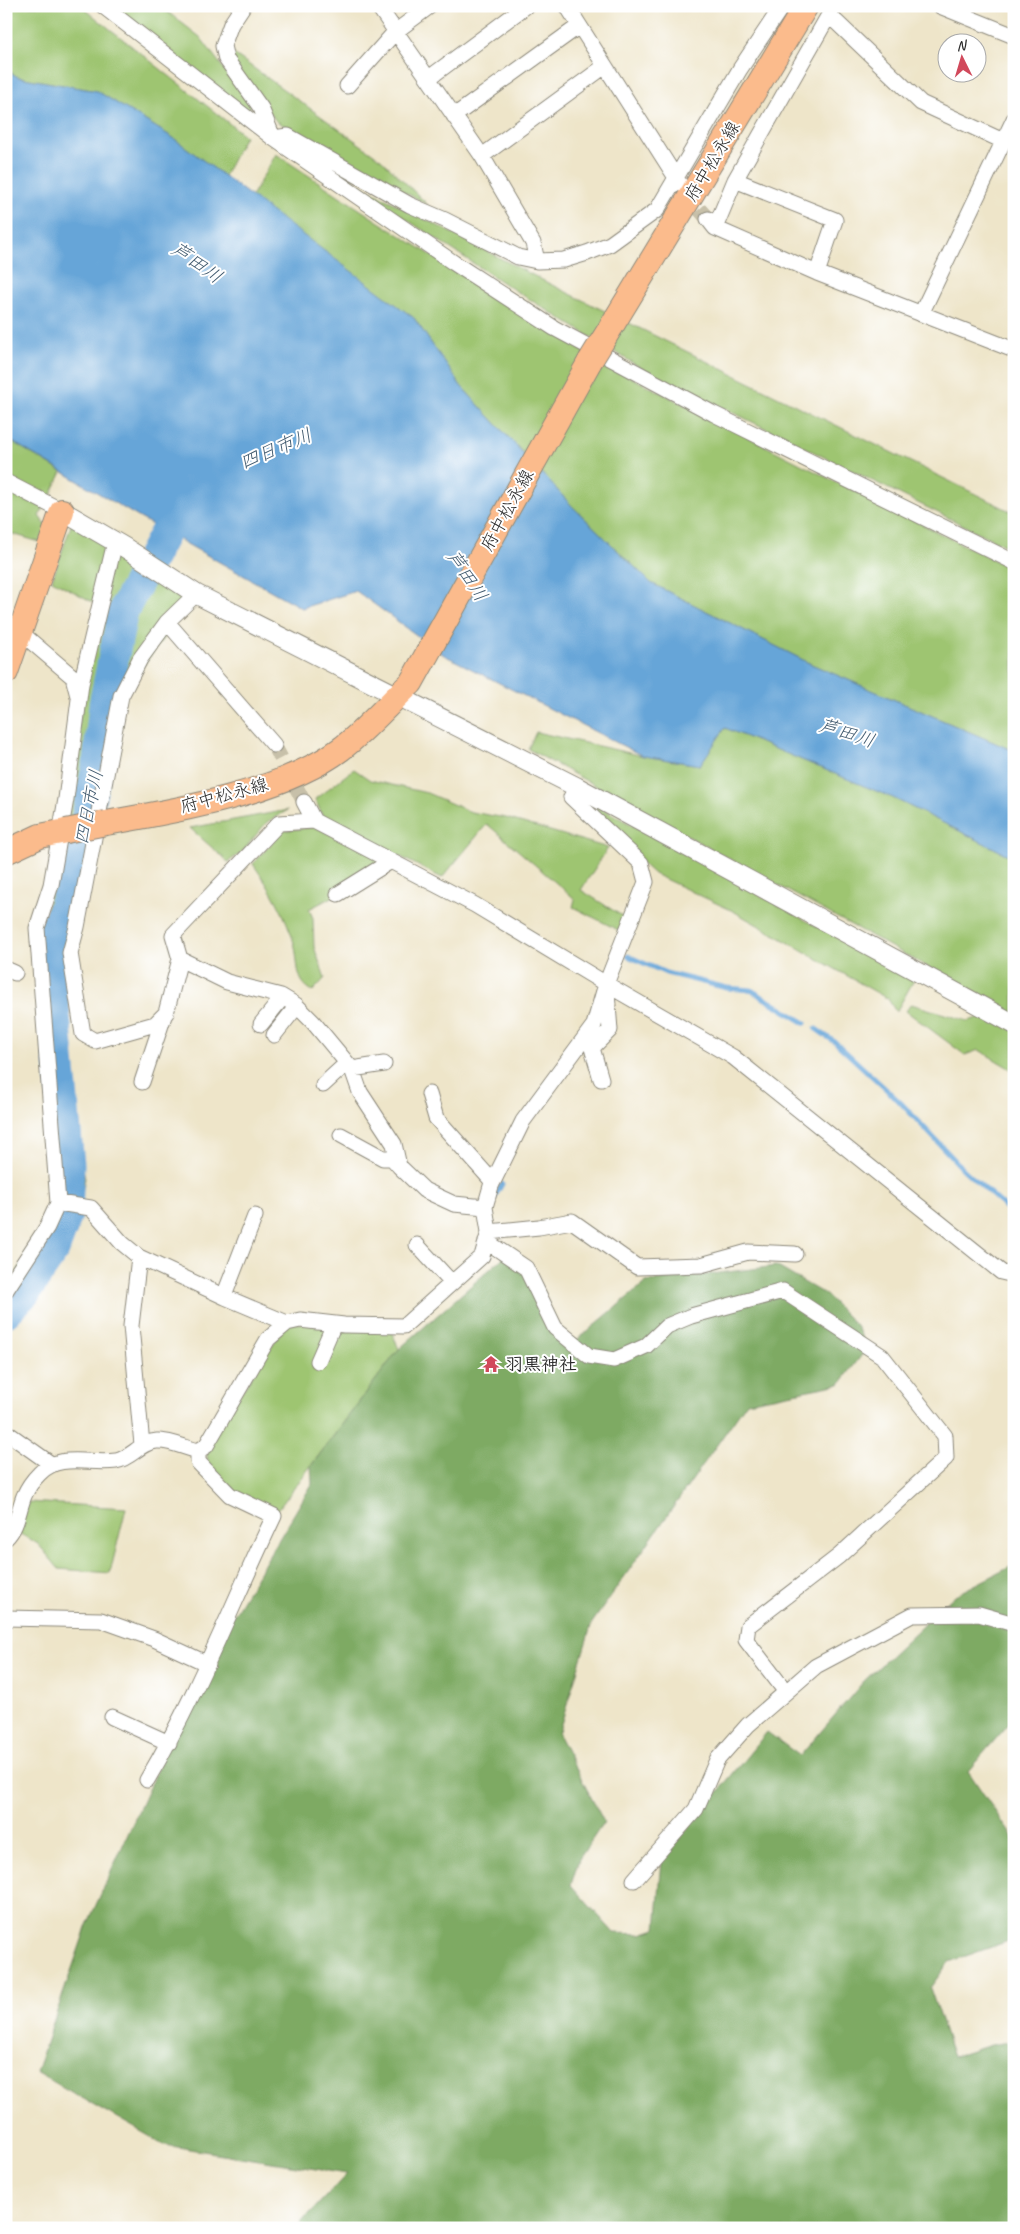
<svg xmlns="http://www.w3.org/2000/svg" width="1020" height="2234" font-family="Caveat,'Klee One',sans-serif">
<rect width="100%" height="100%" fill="#fff"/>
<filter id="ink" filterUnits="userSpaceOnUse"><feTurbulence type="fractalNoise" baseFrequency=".02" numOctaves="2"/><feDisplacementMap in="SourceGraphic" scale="10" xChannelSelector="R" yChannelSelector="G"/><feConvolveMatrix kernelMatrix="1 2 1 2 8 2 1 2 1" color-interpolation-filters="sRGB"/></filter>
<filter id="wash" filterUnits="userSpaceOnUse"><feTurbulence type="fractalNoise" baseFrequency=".0096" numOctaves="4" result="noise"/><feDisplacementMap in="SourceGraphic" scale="20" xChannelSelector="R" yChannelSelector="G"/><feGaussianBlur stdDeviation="1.12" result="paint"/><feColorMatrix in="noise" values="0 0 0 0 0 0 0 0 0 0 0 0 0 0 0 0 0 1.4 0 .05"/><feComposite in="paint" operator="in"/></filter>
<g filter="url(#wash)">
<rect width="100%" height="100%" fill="#eee5c9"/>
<path fill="#9ec571" stroke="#64784e" d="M6,6H81L245,136L224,176L172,137L97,91L18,77L6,70Z
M110,6H160L200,37L251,105L248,111Z
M234,54L382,160L428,205L276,121L231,61Z
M276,154L379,222L597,360L830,479L1014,570V751L811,664L651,583L572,506L461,386L414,318L251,197Z
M334,172L550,284L1014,513V550L636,365L508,286Z
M6,438L62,472L47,503L39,516L48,529L43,543L6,532Z
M74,517L196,594L121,696L74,924L64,946L66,1014L77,1138L85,1178L79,1206L58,1259L20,1316L6,1328V1290L58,1203L40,945L100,606L52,580Z
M725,728L893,798L1014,858V1014L528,749L536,732L643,756L700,765Z
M354,769L370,780L427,793L471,812L506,818L608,848L581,890L630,921L626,934L573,907L575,899L487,824L442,878L323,817L315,799Z
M592,803L914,980L896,1012L888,999L733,911L654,874L605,829Z
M288,810L267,822L241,853L228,862L190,828Z
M315,827L387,860L338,894L309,909L313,918L314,947L325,978L313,991C294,982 299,961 294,943C286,915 270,888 253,864L282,831Z
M911,1004L968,1021L995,1013L1014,1025V1071L979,1050L965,1055L906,1011Z
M287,1323L389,1326L399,1349L273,1516L209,1473L206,1446Z
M28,1502L126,1508L110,1573L59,1569L38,1544L19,1533Z"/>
<path fill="#7eaa63" stroke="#546a47" d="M506,1255L526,1268L565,1350L646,1282L776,1266L826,1295L856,1325L867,1348L840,1384L747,1402L592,1623L558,1734L604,1822L579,1859L571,1885L614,1933L641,1934L656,1929L662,1860L767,1732L800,1756L864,1681L955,1595L1014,1565V1718L968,1771L1014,1839V1939L949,1962L930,1988L953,2057L991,2045L1014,2041V2228H296L347,2174L165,2145L36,2072L87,1925L205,1663L312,1484L311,1466L399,1349Z"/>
<path fill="#66a5d8" stroke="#486882" d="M6,70L18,77L97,91L172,137L414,318L461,386L572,506L651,583L811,664L1014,751V858L893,798L725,728L700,765L643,756L444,655L356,591L302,608L140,518L6,438Z"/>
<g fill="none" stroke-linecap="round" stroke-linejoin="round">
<path stroke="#66a5d8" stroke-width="5" d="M628,956L666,973L727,988L751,990L805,1023
M816,1029L835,1042L901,1103L964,1170L1014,1215
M494,1198L502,1184"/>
<path stroke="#66a5d8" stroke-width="31" d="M6,1312L25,1293L54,1250L67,1215L69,1164L48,941L62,912L78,859L98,762L104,705L123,611L185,495"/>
</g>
</g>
<g filter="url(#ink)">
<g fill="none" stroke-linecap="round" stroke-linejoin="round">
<path stroke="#c7c0a9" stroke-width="15" stroke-dasharray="15 8" stroke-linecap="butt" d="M684,192L708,219
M274,745L304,802"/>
<g stroke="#8c887a" stroke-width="17">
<path id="minor" d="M103,6L273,138L454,263L554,328L714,414L1014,562
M243,6L231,24L223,46L226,59L261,108L272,135
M378,6L482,156L533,243L537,261
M567,6L680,184
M940,6L1014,36
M830,16L921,103L1003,141
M429,78L526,6
M347,86L395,32L430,6
M454,116L579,26
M273,138L288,136L410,205L445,220L518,257L537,261L564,260L587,253L610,244L657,210L740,69L782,6
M482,156L605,66
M735,180L835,220L817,273
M708,219L715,228L817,273L1014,350
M715,228L735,180L834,6
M921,314L1014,119
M6,482L62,511
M196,594L167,622L140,659L121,696L77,927L70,953L83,1034L95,1041L155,1024L166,1013L180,959L173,935L279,823L314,821
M167,622L274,745
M20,632L73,677L78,696
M304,802L314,821L475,905L606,984L733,1057L1001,1272L1014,1275
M338,894L391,861
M180,959L227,982L281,996L296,1005L313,1022L352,1069L360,1092L394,1144L399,1166L424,1190L454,1204L485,1207
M6,969L15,973
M261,1024L283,997
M274,1035L297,1006
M352,1069L384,1064
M601,1079L592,1048L610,1030L607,993
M142,1082L164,1016
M323,1085L347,1063
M429,1094L436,1118L493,1182
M341,1135L383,1158H392L399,1166
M58,1203L91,1208L122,1243L139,1257L225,1297L287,1323
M489,1232L539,1227L572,1221L637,1267L701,1265L748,1252L795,1254
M486,1241L526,1268L555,1328L589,1356L614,1360L646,1346L667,1326L691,1316L783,1291L882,1356L945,1436L946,1458L839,1556L748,1626L746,1640L786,1692
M417,1245L452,1283
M139,1257L131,1326L142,1445
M6,1290L47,1227L58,1203L37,928L51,885L66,799L81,684L115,542
M224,1296L255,1216
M318,1361L334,1324
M6,1432L51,1464
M6,1538C18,1526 18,1511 24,1496C27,1489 33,1480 39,1474C59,1452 90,1465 116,1461C132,1458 140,1442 157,1441C170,1440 185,1448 198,1451L206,1446L268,1339L287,1323L300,1320L344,1325L404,1326L482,1256L489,1232L485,1207L491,1186L523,1121L594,1025L606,984L646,882L641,863L571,797L577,787
M6,1618L101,1620L154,1639L208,1664
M112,1717L169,1743
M147,1780C197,1696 232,1604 274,1516L230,1495L198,1462V1451
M634,1880L696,1809L717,1760L748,1725L816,1666L912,1615L979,1614L1014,1624"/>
</g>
<g stroke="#8c887a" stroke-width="21">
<path id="tertiary" d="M62,511L124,547L196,594L577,787L1014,1024"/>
</g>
<g stroke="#8c887a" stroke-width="26">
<path id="primary" d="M611,327L806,6
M6,672L62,511
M106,823C176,811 284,792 341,749C365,731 389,703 411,683L590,361
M6,852L40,836L66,831"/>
</g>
<use href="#minor" stroke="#fff" stroke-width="15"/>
<use href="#tertiary" stroke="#fff" stroke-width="19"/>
<use href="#primary" stroke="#fbbb8c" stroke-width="24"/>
<g stroke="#8c887a" stroke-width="26" stroke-linecap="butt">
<path id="primary-bridge" d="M590,361L611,327
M66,831L106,823"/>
</g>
<use href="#primary-bridge" stroke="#fbbb8c" stroke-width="24"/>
</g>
</g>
<defs>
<g id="temple-bare" transform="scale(1.35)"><path d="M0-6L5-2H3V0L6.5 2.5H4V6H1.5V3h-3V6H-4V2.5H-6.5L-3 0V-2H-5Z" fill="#d1495b" stroke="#fff" stroke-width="2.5" paint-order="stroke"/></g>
</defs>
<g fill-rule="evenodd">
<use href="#temple-bare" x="491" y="1364"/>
</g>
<g text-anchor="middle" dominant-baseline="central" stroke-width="4" stroke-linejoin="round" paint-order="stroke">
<g font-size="18" fill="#2b2b2b" stroke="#fff">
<text transform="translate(712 161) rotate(-59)">府中松永線</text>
<text transform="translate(507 510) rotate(-61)">府中松永線</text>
<text transform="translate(224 795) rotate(-15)">府中松永線</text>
</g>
<g font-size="18" font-weight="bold" fill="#2b2b2b" stroke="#fff" text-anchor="start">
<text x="505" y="1364">羽黒神社</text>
</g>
<g font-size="19" font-style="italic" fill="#435c70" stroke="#fff">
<text transform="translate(197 263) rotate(35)">芦田川</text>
<text transform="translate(276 449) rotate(-23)">四日市川</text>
<text transform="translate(467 576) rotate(56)">芦田川</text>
<text transform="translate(847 733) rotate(18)">芦田川</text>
<text transform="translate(89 807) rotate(-78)">四日市川</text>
</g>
</g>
<rect width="1020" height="2234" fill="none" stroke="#fff" stroke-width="25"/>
<g transform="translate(962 58) rotate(355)"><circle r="24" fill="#ffffff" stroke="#aaaaaa"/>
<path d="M0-4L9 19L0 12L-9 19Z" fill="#d1495b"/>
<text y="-8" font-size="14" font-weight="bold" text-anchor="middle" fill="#2b2b2b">N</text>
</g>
</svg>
